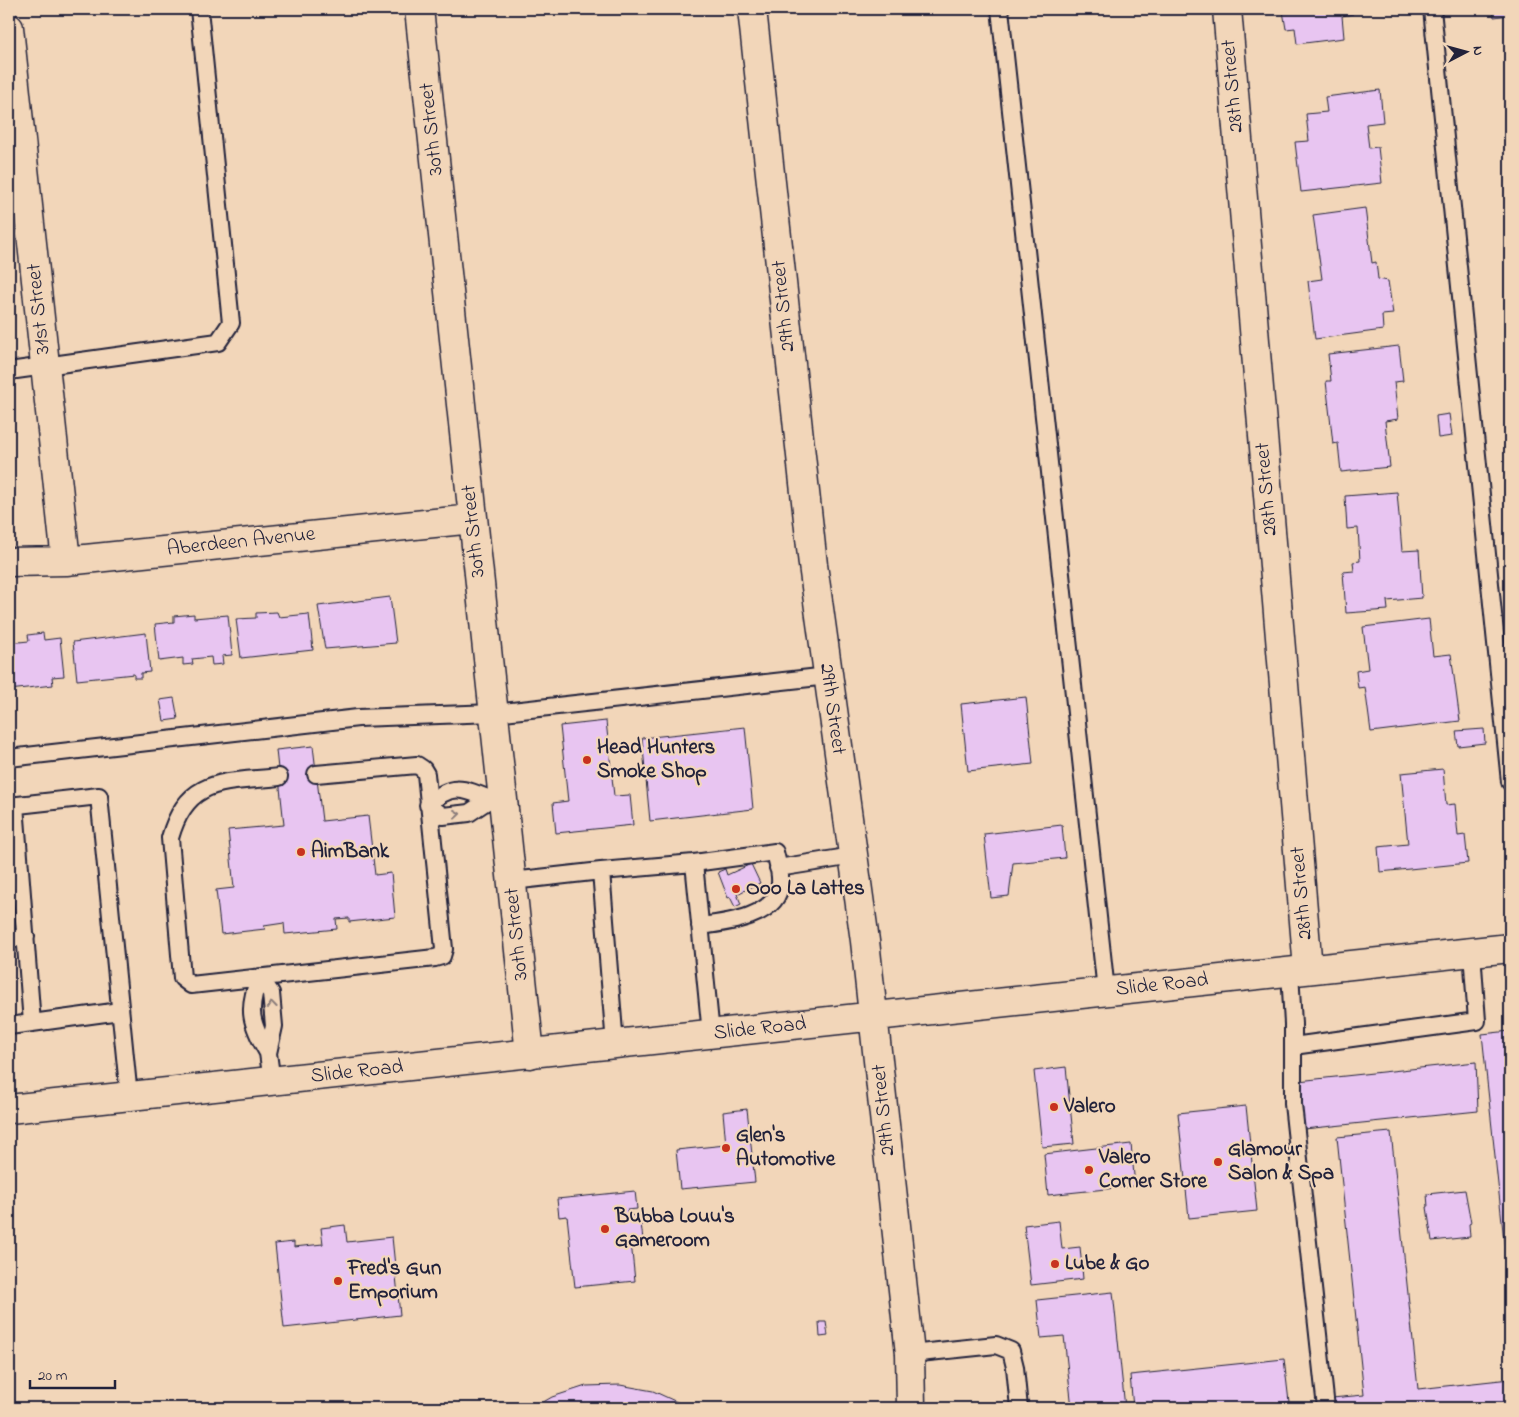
<svg xmlns="http://www.w3.org/2000/svg" width="1519" height="1417" font-family="'Indie Flower',sans-serif">
<rect width="100%" height="100%" fill="#f2d6b9"/>
<filter id="ink" filterUnits="userSpaceOnUse"><feTurbulence type="fractalNoise" baseFrequency=".02" numOctaves="2"/><feDisplacementMap in="SourceGraphic" scale="10" xChannelSelector="R" yChannelSelector="G"/><feConvolveMatrix kernelMatrix="1 2 1 2 8 2 1 2 1" color-interpolation-filters="sRGB"/></filter>
<g filter="url(#ink)">
<path fill="#e8c5f1" stroke="#22223b" d="M1292,9H1352L1353,14L1342,16L1344,38L1297,44L1295,28L1286,29L1283,11Z
M1493,9H1510V15L1494,17Z
M1380,90L1383,122L1366,124L1369,148L1378,147L1382,183L1301,192L1295,142L1309,141L1306,114L1327,112L1325,97Z
M1365,208L1372,263L1376,262L1378,279L1388,281L1393,314L1382,315L1383,330L1315,339L1308,281L1322,279L1313,215Z
M1510,237V260L1508,238Z
M1399,346L1403,381L1394,382L1398,419L1385,421L1390,467L1341,472L1338,443L1333,444L1326,381H1331L1328,354Z
M1449,414L1452,436L1438,438L1436,416Z
M1397,492L1402,551L1419,550L1422,598L1387,601L1388,610L1346,613L1343,572L1354,571L1353,562L1360,561L1358,528L1347,529L1345,496Z
M390,597L396,643L325,649L318,606Z
M277,612L279,617L309,614L313,650L241,658L236,619L256,618V613Z
M194,614V618L228,615L232,655L222,656L223,664L212,665L211,657L192,659L193,664L183,665V658L159,661L155,624L174,622V616Z
M1429,619L1433,656L1451,654L1460,721L1371,732L1365,687L1358,688L1356,671L1368,669L1363,627Z
M43,633L44,640L60,638L64,676L52,677L53,685L9,690V643L29,641L28,635Z
M146,633L150,672L141,673V678H134V674L77,680L73,642Z
M1026,697L1033,764L968,771L961,704Z
M174,698L178,719L164,721L160,700Z
M606,721L614,796L630,795L633,825L556,833L553,803L568,801L560,726Z
M745,727L753,809L650,821L642,738Z
M1484,729L1485,743L1458,746L1456,731Z
M313,746L322,821L368,816L375,875L391,873L395,917L349,922V918L336,919L337,929L285,934L284,923L264,926L265,929L221,934L216,890L234,888L228,830L284,825L276,750Z
M1443,769L1446,805L1455,804L1458,836L1465,835L1468,863L1380,872L1378,847L1408,844L1401,773Z
M1062,825L1065,858L1013,863L1009,896L991,898L984,834Z
M751,864L760,883L737,894L741,904L735,907L730,897L728,898L718,872L725,869L727,875Z
M1510,1031V1297L1482,1034Z
M1476,1062L1478,1111L1304,1129L1298,1081Z
M1066,1067L1074,1144L1042,1147L1034,1071Z
M1246,1106L1257,1211L1189,1218L1178,1113Z
M747,1109L755,1182L680,1189L676,1150L726,1145L723,1112Z
M1391,1132L1418,1389L1510,1379V1408H1333L1332,1398L1364,1395L1337,1137Z
M1131,1144L1135,1186L1048,1195L1044,1154Z
M1465,1190L1471,1223L1469,1224L1470,1237L1432,1241L1427,1207H1428L1427,1194Z
M635,1191L637,1209L627,1210L628,1216L640,1215L643,1240L631,1242L635,1281L575,1287L567,1216L559,1217L557,1199Z
M1059,1221L1062,1249L1080,1247L1083,1279L1031,1285L1024,1225Z
M345,1225L347,1242L392,1237L400,1315L284,1328L275,1244L294,1242V1247L323,1244L321,1228Z
M1113,1292L1125,1408H1072L1064,1336L1041,1338L1037,1300Z
M819,1322H826L828,1336L820,1337Z
M1284,1359L1289,1402L1228,1408H1133L1130,1375Z
M620,1385L653,1391L690,1408H533L552,1397L586,1386Z"/>
<g fill="none" stroke-linecap="round" stroke-linejoin="round">
<g stroke="#22223b" stroke-width="20">
<path id="lane" d="M1000,9L1106,991
M1432,9L1510,782
M9,371L218,342L231,323L199,9
M9,758L358,718L494,713L828,676
M279,777C225,783 187,776 170,838L182,978L191,985L435,958L442,956L444,949L426,774L423,769L417,765L316,774
M490,799C463,788 450,783 428,805L443,816L469,813L490,799L503,798
M15,805L32,1023L120,1011
M9,806L99,796L129,1097
M778,868L853,856
M512,881L601,871
M700,926C725,923 779,917 780,883C781,873 777,861 775,852L694,863L711,1034
M9,939L26,937
M1290,972L1293,1024V1104L1326,1408
M9,1026L32,1023
M615,1045L601,871L694,863
M1293,1046L1477,1021L1472,952
M268,1053C251,1024 246,1009 260,977L271,993L274,1026L268,1053L272,1082
M910,1354L996,1345L1011,1351L1015,1367L1019,1408"/>
</g>
<g stroke="#22223b" stroke-width="31">
<path id="street" d="M419,9L530,1054
M1227,9L1308,969
M9,28L66,561
M9,562L66,561L473,519"/>
</g>
<g stroke="#22223b" stroke-width="31">
<path id="secondary" d="M752,9L813,565L865,941L910,1354L911,1408
M9,1109L1510,948"/>
</g>
<use href="#lane" stroke="#f2d6b9" stroke-width="16"/>
<use href="#street" stroke="#f2d6b9" stroke-width="28"/>
<use href="#secondary" stroke="#f2d6b9" stroke-width="28"/>
</g>
<defs><path id="oneway-chevron" d="M-2-3.5L2.5 0L-2 3.5" fill="none" stroke-width="1.6" stroke-linecap="round" stroke-linejoin="round" transform="scale(1.25)"/></defs>
<g stroke="#8a7c7a">
<use href="#oneway-chevron" transform="translate(457 814) rotate(-6)"/>
<use href="#oneway-chevron" transform="translate(272 1005) rotate(-96)"/>
</g>
</g>
<g fill="#c8321e" stroke="#f2d6b9" stroke-width="2">
<circle cx="587" cy="760" r="5"/>
<circle cx="301" cy="852" r="5"/>
<circle cx="736" cy="889" r="5"/>
<circle cx="1054" cy="1107" r="5"/>
<circle cx="726" cy="1148" r="5"/>
<circle cx="1218" cy="1162" r="5"/>
<circle cx="1089" cy="1170" r="5"/>
<circle cx="605" cy="1229" r="5"/>
<circle cx="1055" cy="1264" r="5"/>
<circle cx="338" cy="1281" r="5"/>
</g>
<g text-anchor="middle" dominant-baseline="central" stroke-width="4.5" stroke-linejoin="round" paint-order="stroke">
<g font-size="21" fill="#22223b" stroke="#f2d6b9">
<text transform="translate(1233 86) rotate(-95)">28th Street</text>
<text transform="translate(432 129) rotate(-96)">30th Street</text>
<text transform="translate(784 306) rotate(-96)">29th Street</text>
<text transform="translate(39 309) rotate(-96)">31st Street</text>
<text transform="translate(1267 489) rotate(-95)">28th Street</text>
<text transform="translate(474 531) rotate(-96)">30th Street</text>
<text transform="translate(241 542) rotate(-6)">Aberdeen Avenue</text>
<text transform="translate(832 709) rotate(82)">29th Street</text>
<text transform="translate(1302 893) rotate(-95)">28th Street</text>
<text transform="translate(517 934) rotate(-96)">30th Street</text>
<text transform="translate(1162 985) rotate(-6)">Slide Road</text>
<text transform="translate(760 1029) rotate(-6)">Slide Road</text>
<text transform="translate(357 1072) rotate(-6)">Slide Road</text>
<text transform="translate(884 1110) rotate(-96)">29th Street</text>
</g>
<g font-size="21" font-weight="bold" fill="#22223b" stroke="#f2d6b9" text-anchor="start">
<text x="597" y="748">Head Hunters<tspan x="597" dy="24">Smoke Shop</tspan></text>
<text x="311" y="852">AimBank</text>
<text x="746" y="889">Ooo La Lattes</text>
<text x="1064" y="1107">Valero</text>
<text x="736" y="1136">Glen's<tspan x="736" dy="24">Automotive</tspan></text>
<text x="1228" y="1150">Glamour<tspan x="1228" dy="24">Salon &amp; Spa</tspan></text>
<text x="1099" y="1158">Valero<tspan x="1099" dy="24">Corner Store</tspan></text>
<text x="615" y="1217">Bubba Louu's<tspan x="615" dy="24">Gameroom</tspan></text>
<text x="1065" y="1264">Lube &amp; Go</text>
<text x="348" y="1269">Fred's Gun<tspan x="348" dy="24">Emporium</tspan></text>
</g>
</g>
<rect width="1519" height="1417" fill="none" stroke="#f2d6b9" stroke-width="30"/>
<rect x="15" y="15" width="1489" height="1387" fill="none" stroke="#22223b" stroke-width="2" filter="url(#ink)"/>
<g transform="translate(1466 52) rotate(84)" stroke="#f2d6b9" stroke-width="4" paint-order="stroke">
<path d="M0-4L9 19L0 12L-9 19Z" fill="#22223b"/>
<text y="-8" font-size="14" font-weight="bold" text-anchor="middle" fill="#22223b">N</text>
</g>
<path d="M30 1380v8h85v-8" fill="none" stroke="#22223b" stroke-width="2.5"/>
<text x="38" y="1380" font-size="15" fill="#22223b" stroke="#f2d6b9" stroke-width="4" paint-order="stroke">20 m</text>
</svg>
